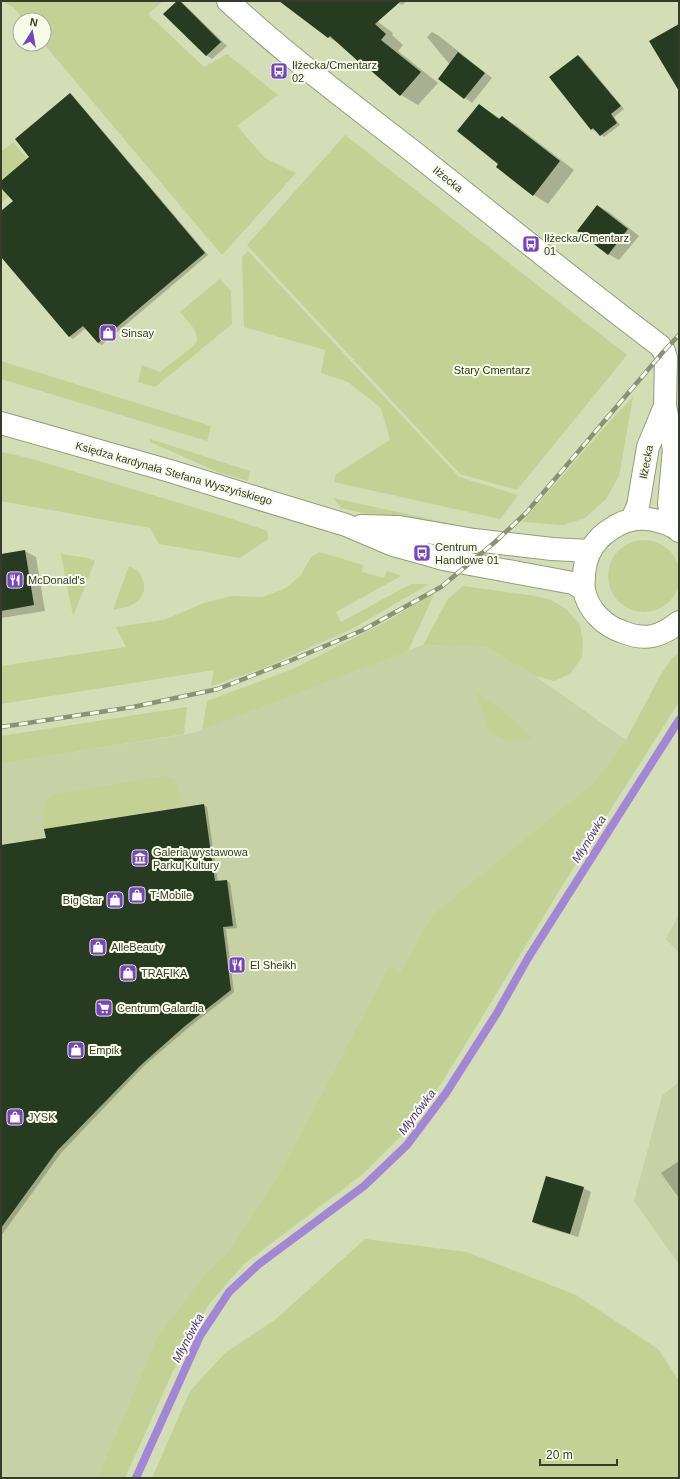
<svg xmlns="http://www.w3.org/2000/svg" width="680" height="1479" font-family="Helvetica,sans-serif">
<rect width="100%" height="100%" fill="#d3ddb6"/>
<path fill="#c6d2a5" d="M423,645L486,647L535,676L626,740L593,783L433,914L400,972L389,966L284,1165L229,1251L205,1274L158,1335L97,1478H1V764L193,733Z
M679,915V953L666,939Z
M679,1082V1264L634,1201L662,1096Z"/>
<path fill="#c3d194" d="M1,1H163L148,14L204,67L227,54L278,95L237,126L265,158L296,173L222,255L44,44V20H24L13,7Z
M345,135L627,355L517,490L460,474L247,245Z
M13,142L38,171L1,203V152Z
M248,251L459,477L518,495L500,519L334,482L336,474L390,440L381,408L348,382L321,373L325,350L244,327L242,257Z
M220,279L231,291L232,324L155,387L138,382L142,365L160,372L195,345C202,333 187,321 180,312Z
M1,361L211,426L207,441L1,379Z
M633,397L619,476L606,499L585,518L563,525L522,522L612,419Z
M150,439L250,471L248,481L220,473L150,442Z
M1,452L29,458L226,517L265,530L268,534V539L240,558L159,544L150,528L1,501Z
M333,498L494,533L412,523L371,515L341,508Z
M608 576a36 36 0 1 1 72 0a36 36 0 1 1-72 0Z
M319,552L363,565L362,572L384,578L387,571L401,576L336,612L341,622L411,584H429L350,630L261,669L211,686L214,670L1,704V666L126,647L116,627L164,620L204,603L231,596L263,597L286,588L301,575L311,557Z
M61,554L88,558L95,561L73,616Z
M129,566C144,571 150,591 137,602C130,607 121,608 113,610Z
M463,586L535,596L551,600L566,609L580,625L583,643L582,657L570,674L554,681L535,676L486,647L423,645L448,599Z
M435,592L408,651L202,730L207,701L293,669L386,622Z
M679,654V702L567,878L441,1084L405,1132L363,1174L244,1264L209,1304L186,1342L125,1478H97L158,1335L205,1274L229,1251L284,1165L389,966L400,972L433,914L593,783L626,740L660,676L672,658Z
M476,693C497,703 514,721 532,737C516,744 503,740 489,732Z
M187,707L184,734L1,764V736Z
M163,776L174,779L177,784L182,806L44,829C43,817 41,802 53,795Z
M365,1239L467,1252L576,1295L658,1349L679,1381V1478H152L190,1391L225,1353L276,1319Z"/>
<path fill="#0003" d="M179,1L185,5L227,46L212,59L206,55Z
M282,1H350L393,33L392,35L403,45L398,51L438,83L418,105L401,95L343,46L328,37Z
M396,1H407L402,5Z
M432,32L439,36L492,78L472,103L444,82L455,71L427,37Z
M578,56L582,58L624,109L614,117L620,125L604,137L596,130L595,131L591,129Z
M70,94L73,96L208,255L102,345L98,343L86,328L73,339L70,337L1,256V212L14,201L1,186V183L31,157Z
M479,105L501,119L502,117L517,126L574,170L548,204L534,195L498,167L500,164Z
M598,206L609,212L639,236L619,260L608,254Z
M25,551L36,557L45,611L1,618V555Z
M204,805L207,807L218,882L227,881L230,883L237,928L226,929L234,992L188,1028L144,1066L61,1153L1,1236V846L47,839Z
M679,1161V1198L661,1173Z
M583,1188L591,1192L578,1237L541,1226L533,1222Z"/>
<g fill="none" stroke-linecap="round" stroke-linejoin="round">
<path stroke="#a387d7" stroke-width="8" d="M136,1478L200,1336L229,1292L259,1264L364,1186L407,1145L446,1093L497,1013L528,958L679,720"/>
</g>
<path fill="#263b20" d="M177,1H180L221,42L206,56L163,14Z
M279,1H401L375,24L386,34L381,40L421,72L400,96L361,62L360,63L330,36L328,38Z
M679,24V91L649,41Z
M458,52L485,73L464,99L438,79Z
M578,55L621,106L611,114L617,123L600,136L593,128L591,130L549,77Z
M70,93L205,253L98,343L83,326L69,337L1,257V211L13,201L1,188V181L29,157L15,139Z
M479,104L499,119L502,116L560,161L533,196L496,167L498,164L457,131Z
M597,205L628,229L608,255L577,231Z
M25,550L34,605L1,611V554Z
M204,804L215,881L227,880L233,926L223,927L231,990L185,1026L141,1065L57,1151L1,1228V845L46,838L44,829Z
M546,1176L584,1187L570,1234L532,1222Z"/>
<g fill="none" stroke-linecap="round" stroke-linejoin="round">
<g stroke="#949d78" stroke-width="24">
<path id="minor" d="M228,1C287,56 352,104 416,154C497,218 577,283 659,345L664,351L666,358L665,406L674,449L669,504L675,527
M632,519L638,506L648,447L665,406"/>
</g>
<g stroke="#949d78" stroke-width="24">
<path id="major" d="M1,423L170,471L257,498L346,525L393,545L422,553L443,559L573,583L583,589
M361,526L399,527L474,540L552,549L590,551
M679,531C672,524 663,522 654,520C639,517 624,520 611,529C607,532 602,535 599,539C590,548 585,561 584,574C584,579 583,585 584,590C588,610 604,626 623,632C645,641 661,637 679,622"/>
</g>
<use href="#minor" stroke="#fff" stroke-width="22"/>
<use href="#major" stroke="#fff" stroke-width="22"/>
<g stroke="#8a9175" stroke-width="4.5">
<path id="rail" d="M1,727L133,707L218,689L287,662L363,630L441,587L495,542L526,513L664,351L679,335"/>
</g>
<use href="#rail" stroke="#f6fce8" stroke-width="3" stroke-dasharray="9" stroke-linecap="butt"/>
</g>
<defs>
<g id="bus-square" transform="scale(0.9)"><rect x="-9" y="-9" width="18" height="18" rx="4" fill="#7644bc" stroke="#f6fce8"/><path d="M-5-6H5V4H4V6H2V4H-2V6H-4V4H-5ZM-3.5-4V0h7V-4ZM-3.5 1.2v1.5H-2V1.2ZM2 1.2v1.5H3.5V1.2Z" fill="#fff"/></g>
<g id="shop-square" transform="scale(0.9)"><rect x="-9" y="-9" width="18" height="18" rx="4" fill="#7644bc" stroke="#f6fce8"/><path d="M-5-2.5h2.3a2.7 3.5 0 0 1 5.4 0H5L5.5 6h-11ZM-1.5-2.5h3a1.5 2.3 0 0 0-3 0Z" fill="#fff"/></g>
<g id="restaurant-square" transform="scale(0.9)"><rect x="-9" y="-9" width="18" height="18" rx="4" fill="#7644bc" stroke="#f6fce8"/><path d="M-5-6h1v4h1v-4h1v4h1v-4h1v5L-1.5 .5V6h-2V.5L-5-1ZM5-6V6H3V1.5H1.5Q1.5-4 5-6Z" fill="#fff"/></g>
<g id="museum-square" transform="scale(0.9)"><rect x="-9" y="-9" width="18" height="18" rx="4" fill="#7644bc" stroke="#f6fce8"/><path d="M0-6L6-3V-2H-6V-3ZM-5-1h2V3h-2ZM-1-1h2V3h-2ZM3-1h2V3H3ZM-6 4H6V6H-6Z" fill="#fff"/></g>
<g id="supermarket-square" transform="scale(0.9)"><rect x="-9" y="-9" width="18" height="18" rx="4" fill="#7644bc" stroke="#f6fce8"/><path d="M-6-5.5h2.5l.6 2H6L4.5 2H-2.5L-4.4-4H-6ZM-1.5 3.2a1.3 1.3 0 1 0 .1 0ZM3 3.2a1.3 1.3 0 1 0 .1 0Z" fill="#fff"/></g>
</defs>
<g fill-rule="evenodd">
<use href="#bus-square" x="279" y="71"/>
<use href="#bus-square" x="531" y="244"/>
<use href="#shop-square" x="108" y="333"/>
<use href="#bus-square" x="422" y="553"/>
<use href="#restaurant-square" x="15" y="580"/>
<use href="#museum-square" x="140" y="858"/>
<use href="#shop-square" x="137" y="895"/>
<use href="#shop-square" x="115" y="900"/>
<use href="#shop-square" x="98" y="947"/>
<use href="#restaurant-square" x="237" y="965"/>
<use href="#shop-square" x="128" y="973"/>
<use href="#supermarket-square" x="104" y="1008"/>
<use href="#shop-square" x="76" y="1050"/>
<use href="#shop-square" x="15" y="1117"/>
</g>
<g text-anchor="middle" dominant-baseline="central" stroke-width="4" stroke-linejoin="round" paint-order="stroke">
<g font-size="11" fill="#373b2b" stroke="#f6fce8" text-anchor="start">
<text x="292" y="65">Iłżecka/Cmentarz<tspan x="292" dy="13">02</tspan></text>
<text x="544" y="238">Iłżecka/Cmentarz<tspan x="544" dy="13">01</tspan></text>
<text x="121" y="333">Sinsay</text>
<text x="435" y="547">Centrum<tspan x="435" dy="13">Handlowe 01</tspan></text>
<text x="28" y="580">McDonald's</text>
<text x="153" y="852">Galeria wystawowa<tspan x="153" dy="13">Parku Kultury</tspan></text>
<text x="150" y="895">T-Mobile</text>
<text x="102" y="900" text-anchor="end">Big Star</text>
<text x="111" y="947">AlleBeauty</text>
<text x="250" y="965">El Sheikh</text>
<text x="141" y="973">TRAFIKA</text>
<text x="117" y="1008">Centrum Galardia</text>
<text x="89" y="1050">Empik</text>
<text x="28" y="1117">JYSK</text>
</g>
<g font-size="11" fill="#373b2b" stroke="#f6fce8">
<text transform="translate(448 179) rotate(38)">Iłżecka</text>
<text transform="translate(646 462) rotate(-79)">Iłżecka</text>
<text transform="translate(174 473) rotate(16)">Księdza kardynała Stefana Wyszyńskiego</text>
</g>
<g font-size="11" fill="#303711" stroke="#f6fce8">
<text x="492" y="370">Stary Cmentarz</text>
</g>
<g font-size="12" font-style="italic" fill="#58318f" stroke="#f6fce8">
<text transform="translate(589 839) rotate(-58)">Młynówka</text>
<text transform="translate(417 1112) rotate(-53)">Młynówka</text>
<text transform="translate(188 1338) rotate(-62)">Młynówka</text>
</g>
</g>
<rect width="680" height="1479" fill="none" stroke="#373b2b" stroke-width="4"/>
<g transform="translate(32 32) rotate(11)"><circle r="19" fill="#f6fce8" stroke="#aaaf9c"/>
<path d="M0-3L7 15L0 10L-7 15Z" fill="#7644bc"/>
<text y="-6" font-size="11" font-weight="bold" text-anchor="middle" fill="#373b2b">N</text>
</g>
<path d="M540 1459v6h77v-6" fill="none" stroke="#373b2b" stroke-width="2"/>
<text x="546" y="1459" font-size="12" fill="#373b2b" stroke="#f6fce8" stroke-width="3" paint-order="stroke">20 m</text>
</svg>
